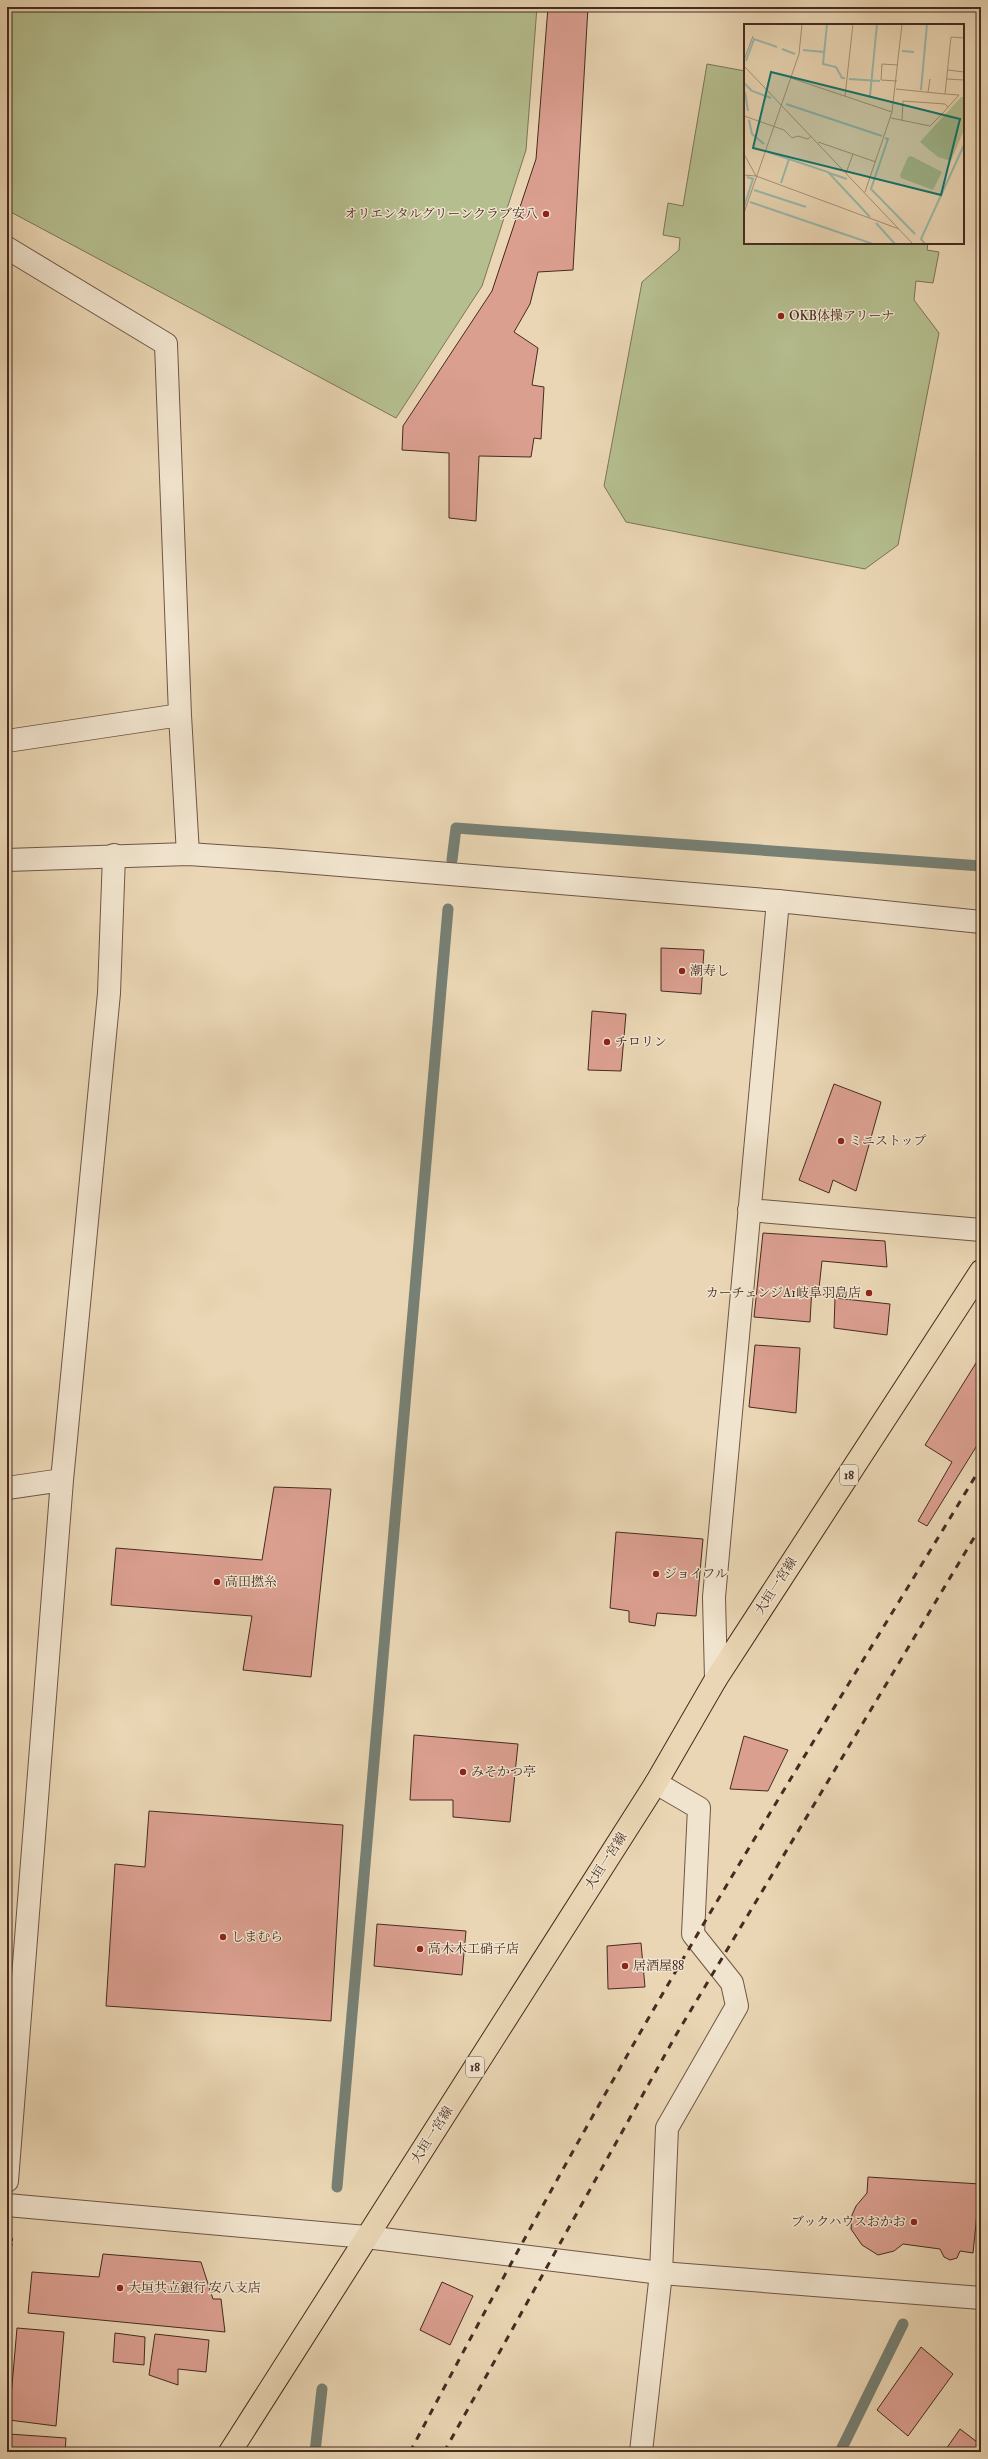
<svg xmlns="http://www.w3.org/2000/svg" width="988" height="2459" font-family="'IM FELL Double Pica','Noto Serif JP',serif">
<rect width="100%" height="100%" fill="#ead6b4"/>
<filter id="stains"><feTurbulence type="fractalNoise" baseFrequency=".005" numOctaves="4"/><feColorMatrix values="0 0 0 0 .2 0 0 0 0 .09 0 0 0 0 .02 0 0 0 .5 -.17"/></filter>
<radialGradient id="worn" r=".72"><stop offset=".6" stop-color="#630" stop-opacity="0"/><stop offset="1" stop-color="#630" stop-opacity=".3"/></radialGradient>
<path fill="#b5be8f" stroke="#7e7458" d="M7,7H537L526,150L482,286L396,418L7,210Z
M707,64L745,71V243H928L927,250L939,252L933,283L916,281L914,300L939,333L898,545L865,569L626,522L604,486L642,282L679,250L680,238L663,235L668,203L683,206Z"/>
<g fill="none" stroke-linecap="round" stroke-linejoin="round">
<path stroke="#778074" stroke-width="11" d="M452,860L456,828L981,866
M337,2187L448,909
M315,2452L322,2389
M840,2452L903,2324"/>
</g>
<path fill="#db9f90" stroke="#462b21" d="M548,7H588L573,270L538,272L530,304L514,332L538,348L532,385L544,387L541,439L534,438L531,457L479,456L476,521L449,518V453L402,450L403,426L492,291L536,159Z
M661,948L704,950L701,994L661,991Z
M592,1011L626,1014L621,1071L588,1070Z
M834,1084L881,1102L856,1191L833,1180L829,1193L799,1180Z
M763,1233L885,1241L887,1267L822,1261L819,1288L812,1286L810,1322L754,1317Z
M835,1298L890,1304L887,1335L834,1328Z
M755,1345L800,1348L796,1413L749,1407Z
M981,1355V1439L927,1526L918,1521L952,1462L925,1445Z
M274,1487L331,1489L311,1677L243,1670L252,1616L111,1605L116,1548L262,1560Z
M616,1532L703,1539L696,1616L657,1613L655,1626L629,1622V1611L610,1608Z
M414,1735L518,1744L510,1822L453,1817V1800H410Z
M744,1736L788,1750L768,1791L730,1789Z
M149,1811L343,1825L331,2021L106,2006L115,1864L145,1867Z
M377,1924L466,1931L462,1975L374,1966Z
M641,1943L645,1987L608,1989L607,1946Z
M868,2177L980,2184L973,2253L960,2251L957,2258L950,2260L944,2257L940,2249L903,2244L894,2251L878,2255L862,2245L851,2229L852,2215L856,2206L867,2193Z
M103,2254L201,2262L213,2299H221L225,2332L28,2313L32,2272L99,2277Z
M442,2282L473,2296L450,2345L420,2330Z
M17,2328L64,2332L56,2426L9,2420Z
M115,2333L145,2337L144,2365L113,2362Z
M155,2334L209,2340L206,2372L178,2369V2385L149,2375Z
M921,2347L953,2374L908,2436L877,2410Z
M960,2429L981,2445V2452H944Z
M9,2434L66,2438L65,2452H8Z"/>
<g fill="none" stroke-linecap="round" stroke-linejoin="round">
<g stroke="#6f5646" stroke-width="24">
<path id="minor" d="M7,248L166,344L180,715L188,854
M7,741L180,715
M749,1210L981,1230
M7,1488L62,1480
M716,1679L714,1597L778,901
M7,2181L62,1480L109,993L114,855
M641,2452L661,2273L667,2128L737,2006L732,1983L693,1934L699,1808L656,1783"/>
</g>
<g stroke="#6f5646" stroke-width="24">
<path id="tertiary" d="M7,860L188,854L279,860L778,901L981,922
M7,2205L366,2237L661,2273L981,2298"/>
</g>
<g stroke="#462b21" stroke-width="24">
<path id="primary" d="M230,2452L656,1783L716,1679L981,1271"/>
</g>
<path stroke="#462b21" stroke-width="2.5" stroke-dasharray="3 2" stroke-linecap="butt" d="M7,2286L12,2237"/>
<use href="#minor" stroke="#f1e4ce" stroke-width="22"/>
<use href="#tertiary" stroke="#f1e4ce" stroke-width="22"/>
<use href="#primary" stroke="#ead6b4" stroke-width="22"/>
<path stroke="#462b21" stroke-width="3" stroke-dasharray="7 7" stroke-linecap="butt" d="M410,2452C514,2255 622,2059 737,1868C817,1734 900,1601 981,1467
M444,2452L676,2035L981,1526"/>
</g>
<g fill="#8f2418" stroke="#f1e4ce" stroke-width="1.5">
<circle cx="546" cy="214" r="4"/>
<circle cx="781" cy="316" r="4"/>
<circle cx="682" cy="971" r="4"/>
<circle cx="607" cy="1042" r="4"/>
<circle cx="841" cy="1141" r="4"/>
<circle cx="869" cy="1293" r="4"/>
<circle cx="656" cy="1574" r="4"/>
<circle cx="217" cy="1582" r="4"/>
<circle cx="463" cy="1772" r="4"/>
<circle cx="223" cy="1937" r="4"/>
<circle cx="420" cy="1949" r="4"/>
<circle cx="625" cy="1966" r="4"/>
<circle cx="914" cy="2222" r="4"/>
<circle cx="120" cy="2288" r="4"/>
</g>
<g text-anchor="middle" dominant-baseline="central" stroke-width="3" stroke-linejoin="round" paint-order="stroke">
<g fill="#f1e4ce" stroke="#796255" stroke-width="1">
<rect x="840" y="1465" width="18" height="20" rx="3"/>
<rect x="466" y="2057" width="18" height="20" rx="3"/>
</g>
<g font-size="12" font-weight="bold" fill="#462b21">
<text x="849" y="1475">18</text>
<text x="475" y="2067">18</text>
</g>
<g font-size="13" fill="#462b21" stroke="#f1e4ce" text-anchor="start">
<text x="538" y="214" text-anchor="end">オリエンタルグリーンクラブ安八</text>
<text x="789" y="316">OKB体操アリーナ</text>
<text x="690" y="971">潮寿し</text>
<text x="615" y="1042">チロリン</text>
<text x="849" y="1141">ミニストップ</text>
<text x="861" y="1293" text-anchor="end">カーチェンジA1岐阜羽島店</text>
<text x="664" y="1574">ジョイフル</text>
<text x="225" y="1582">高田撚糸</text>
<text x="471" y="1772">みそかつ亭</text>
<text x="231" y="1937">しまむら</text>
<text x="428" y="1949">高木木工硝子店</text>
<text x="633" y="1966">居酒屋88</text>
<text x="906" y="2222" text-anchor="end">ブックハウスおかお</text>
<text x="128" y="2288">大垣共立銀行 安八支店</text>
</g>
<g font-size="13" fill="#462b21" stroke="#f1e4ce">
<text transform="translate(776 1586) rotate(-57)">大垣一宮線</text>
<text transform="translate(606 1861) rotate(-57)">大垣一宮線</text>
<text transform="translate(432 2135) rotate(-57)">大垣一宮線</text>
</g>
</g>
<g transform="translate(744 24)">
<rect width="220" height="220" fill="#ead6b4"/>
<path d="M217,73H220V106L207,137L194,133L176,118ZM167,132L198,148L189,166L157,154L156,151L164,133Z" fill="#b5be8f"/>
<path fill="none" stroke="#98b9ac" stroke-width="2" d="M83,0L79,40L92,43L98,54H101M38,25L51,30M59,26L80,28M158,27L170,28M2,37L10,15L33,23M105,55L136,57M0,59L8,67L27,74M177,66L183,0M1,68L4,87M126,72L133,0M42,80L138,112M5,96L8,110L20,120M141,114L144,115L127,165L171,210M24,128L84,148L126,193M85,149L103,155M37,159L45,135M10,166L62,183M6,178L129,220M0,183L9,155L3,153M132,199L151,220M181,220L177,215L220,121"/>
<path fill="none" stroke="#a89279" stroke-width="1" d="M0,36L9,12M0,42L169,220M204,46L220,48M47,54L148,88M203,55L220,56M153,57L137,56L138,40L154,41M152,65L201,70M184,68L186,55M101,72L109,0M0,92L40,106L48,114L54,112L64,115L67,112M147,94L186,102L197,91L215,71L201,70L207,13L220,14M158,96L159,77L201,80L204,83M74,118L132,138M0,130L12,152M102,149L109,130M0,151L12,152L155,205M121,168L148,88L158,0M0,189L55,30L58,0"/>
<path fill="#0f766e" fill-opacity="0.15" stroke="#0f766e" stroke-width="2" d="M27,48L216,95L197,171L9,124Z"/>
<rect width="220" height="220" fill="none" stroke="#462b21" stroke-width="2"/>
</g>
<rect width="988" height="2459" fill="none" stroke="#ead6b4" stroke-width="24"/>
<rect x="8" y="8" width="972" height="2443" fill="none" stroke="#462b21" stroke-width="2"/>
<rect x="12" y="12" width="964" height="2435" fill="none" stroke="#462b21"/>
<rect width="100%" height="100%" filter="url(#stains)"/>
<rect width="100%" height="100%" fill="url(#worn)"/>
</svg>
